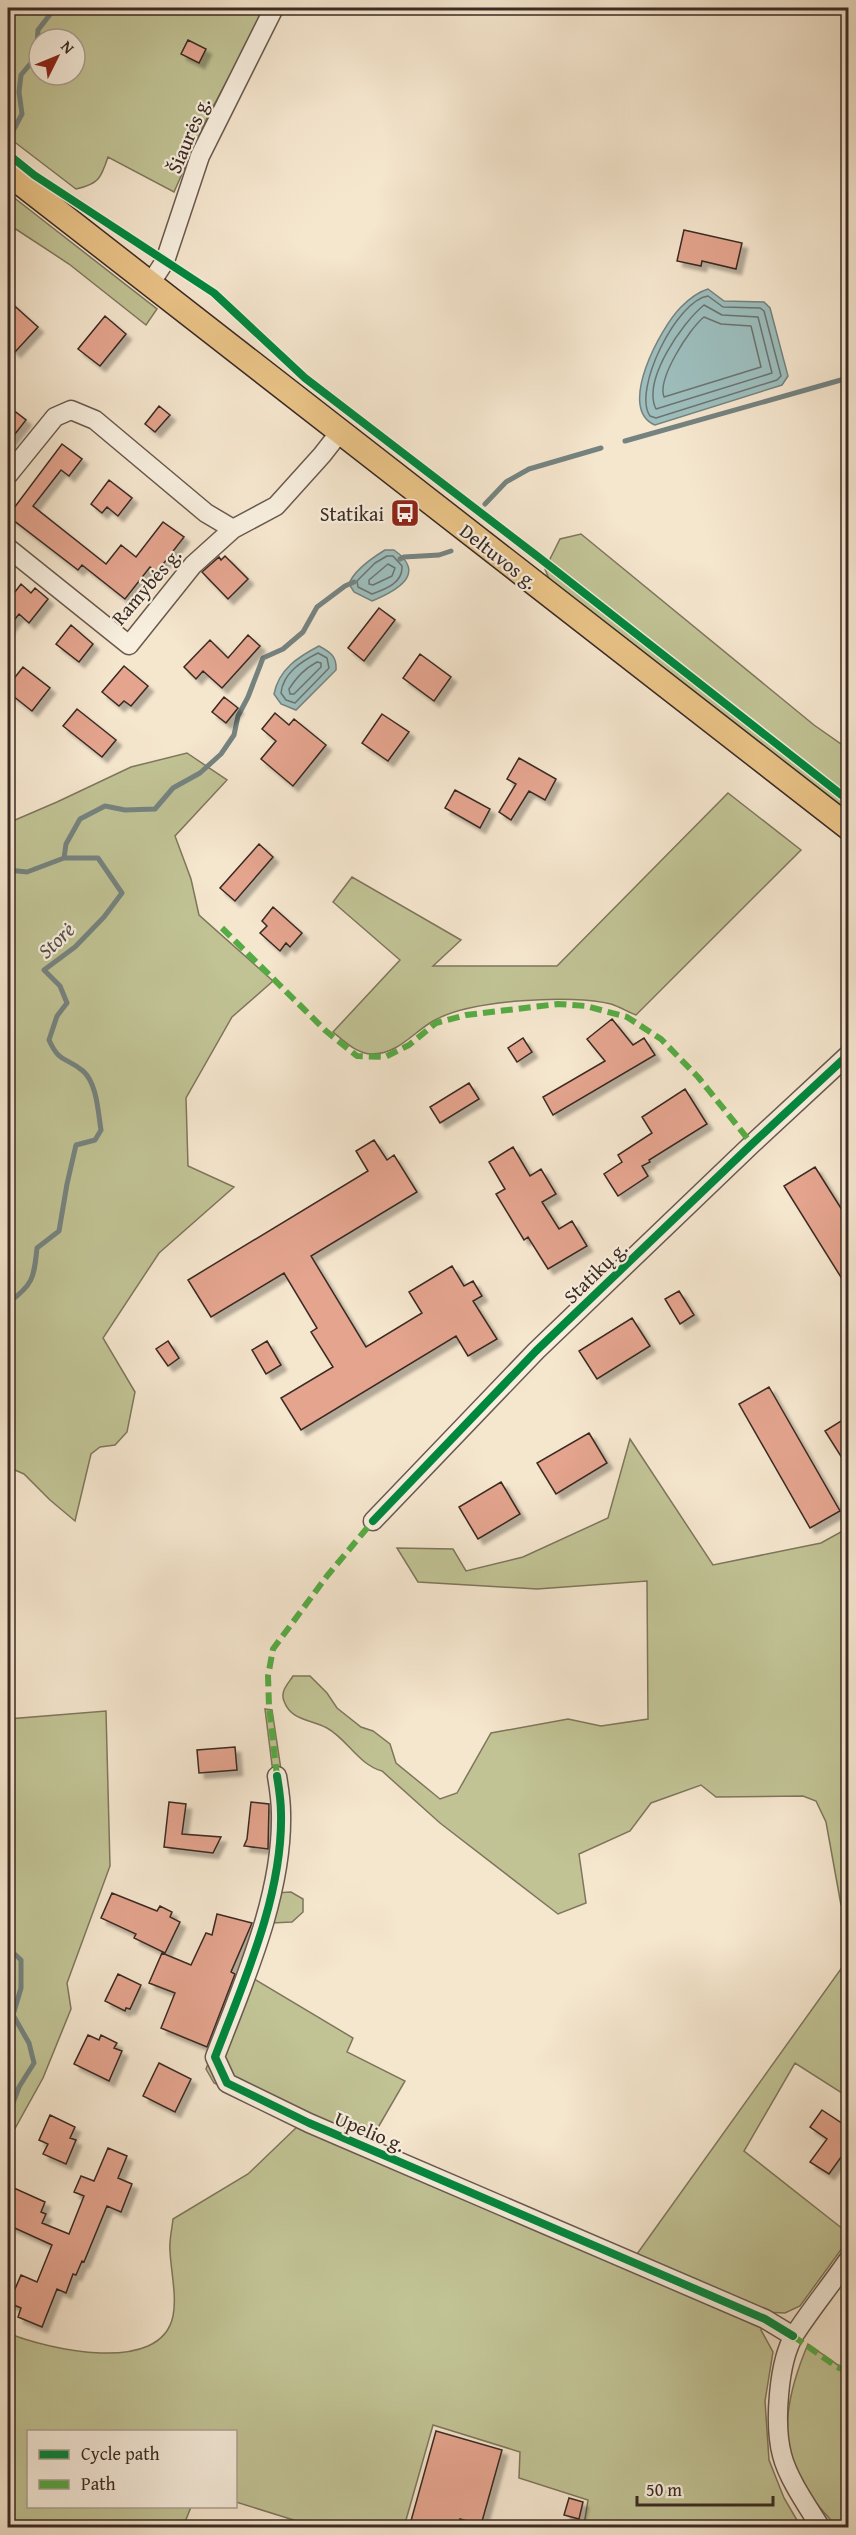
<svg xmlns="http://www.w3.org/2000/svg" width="856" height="2535" font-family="'Gentium Book Plus',serif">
<defs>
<filter id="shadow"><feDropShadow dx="5.5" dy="5.5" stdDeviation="1.5" flood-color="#0004"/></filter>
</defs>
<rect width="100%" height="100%" fill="#f5e6ce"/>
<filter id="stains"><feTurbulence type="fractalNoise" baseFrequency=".00333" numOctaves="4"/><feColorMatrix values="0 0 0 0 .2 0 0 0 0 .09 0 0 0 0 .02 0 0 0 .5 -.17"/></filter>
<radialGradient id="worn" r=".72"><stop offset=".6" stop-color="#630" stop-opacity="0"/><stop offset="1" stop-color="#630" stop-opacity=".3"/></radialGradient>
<path fill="#c1c395" stroke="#7e765c" stroke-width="1.5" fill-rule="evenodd" d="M8,8H266L207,118L174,192L108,157C101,178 99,184 76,189L8,137ZM39,39H75V75H39Z
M8,193L157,309L146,325L69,264L8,224Z
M581,534L814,725L848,749V813L549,579L545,569L560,539Z
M187,753L227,780L175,836L191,879L199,915L273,981L232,1017L186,1098L188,1166L234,1187L159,1253L103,1338L135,1392L127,1432L115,1445L100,1447L91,1454L75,1521L50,1500L24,1474L8,1467V823L57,802L131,767Z
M728,793L801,850L636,1015C628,1012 620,1007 611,1004C572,994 471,1000 435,1020C414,1031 399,1054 372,1054C357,1054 344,1041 333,1032L400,960L333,902L352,877L461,940L433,966H557Z
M630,1439L713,1565L821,1543L848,1528V1908L841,1905L826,1822L816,1801L803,1796L716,1797L701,1785L651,1803L630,1831L579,1854L586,1903L558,1914L440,1823L382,1771C359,1765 347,1739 327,1728C311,1719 291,1721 284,1701C280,1691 288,1684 293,1676H310L327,1693L337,1708L361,1727L373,1731L390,1744L396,1763L440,1799L457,1793L491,1733L568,1719L601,1726L648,1719L647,1581L537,1589L418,1582L397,1548L453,1549L466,1571L523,1557L608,1518Z
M265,1709L272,1710L288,1816L274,1893L291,1892L303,1899V1912L292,1922L271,1923L251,1977L353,2038L347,2052L405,2081L369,2143L637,2254L848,1959V2097L795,2063L744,2151L848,2233V2240L800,2306L785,2313L764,2312L761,2330L773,2352L765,2401L769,2460L784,2498L801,2527H592L584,2525L588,2500L519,2478L520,2452L433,2425L404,2527H316L236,2502V2432H28V2506L191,2507L183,2527H8V2333C46,2349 161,2376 173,2316C177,2296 171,2272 170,2251C169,2241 172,2229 173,2219L248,2174L299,2125L214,2083L206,2069L254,1946L278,1813Z
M106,1711L110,1866L67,1983L71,2009L43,2078L8,2141V1719Z
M808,2344L838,2365L848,2368V2527H837C825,2513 811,2499 802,2483C776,2439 789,2389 808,2344Z"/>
<path fill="#9dbebd" stroke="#758380" stroke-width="1.5" d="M708,289L724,301L764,302L770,308L788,376L782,385L655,425C616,409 661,327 681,307C689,299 698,292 708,289Z
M385,550H394C428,574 396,591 372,601L354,592L349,584C354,570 372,558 385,550Z
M319,646C330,652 337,656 336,670L296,710L281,704L274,694C279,669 298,657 319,646Z"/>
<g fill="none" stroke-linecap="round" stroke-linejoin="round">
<path stroke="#6c7470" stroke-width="1.5" d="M708,296L723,307L760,308L764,311L781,376L777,380L656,418L650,416C632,390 677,300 708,296Z
M704,305L722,315L758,317L772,373L656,409C642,380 682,323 704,305Z
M704,317L721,324L751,326L761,367L664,397C657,379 689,329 704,317Z
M387,556H393L402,566C403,583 386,589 372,594L358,587L357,581L375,563Z
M388,564L395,568L392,576L373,585L369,584V580Z
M318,653L327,658L329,668L295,703L286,700L281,693C283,673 302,661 318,653Z
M317,662L321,663V667L294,694H290L289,689C297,677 304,669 317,662Z"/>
<path stroke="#758380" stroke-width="5" d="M8,140L22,114L19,92L21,75L36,57L38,30L55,8
M625,441L848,378
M485,504L506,482L529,469L601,448
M400,559L404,557L439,555L451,551
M64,858L66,844L80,819L105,806L125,810L155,809L173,788L200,773L221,754L234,735L238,716L248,697L263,658L283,649L303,632L317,607L345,586L354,582
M8,870L27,872L64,858H98L122,893L104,917L75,947L44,970L60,986L67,1003L57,1016L49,1040C60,1064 65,1056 83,1071C97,1083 98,1112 101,1130L95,1140L76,1145L67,1184L59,1231L37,1248C34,1278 33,1285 8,1303
M8,1948L21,1960V1988L13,2015L29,2043L34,2063L19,2087L8,2116"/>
</g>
<path fill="#e4a48e" stroke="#3a2a24" stroke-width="1.5" filter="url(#shadow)" d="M188,40L206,49L199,63L181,54Z
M684,230L742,243L736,269L702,261L701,266L677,261Z
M8,300L38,327L15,352L8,345Z
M105,316L126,334L100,366L78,349Z
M8,406L26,420L8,443Z
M159,406L170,415L155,432L145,424Z
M62,444L82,459L69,476L61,470L33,506L106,564L121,545L136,557L163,522L184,537L157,572L150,567L125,599L82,565L78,570L8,516Z
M109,480L132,498L118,516L107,507L102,513L91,504Z
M225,556L248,579L228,599L202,572L219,557L221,560Z
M21,584L31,593L35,588L48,599L29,623L19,614L8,628V601Z
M379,608L395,620L364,661L348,648Z
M71,625L93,644L79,662L56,644Z
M248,635L260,646L222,688L203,671L196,679L184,667L210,640L228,658Z
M420,654L451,677L434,701L403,678Z
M124,666L148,686L131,706L124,701L119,706L102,692Z
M23,667L50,688L32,711L8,692V686Z
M224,697L238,708L226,723L212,712Z
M77,709L116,740L102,757L63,726Z
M275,713L289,725L294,719L326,745L293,786L261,759L276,741L262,729Z
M382,714L409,732L388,761L362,743Z
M519,758L556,779L545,800L529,791L511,820L499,812L516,784L507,779Z
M455,790L490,809L480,828L445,808Z
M259,844L273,857L235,901L220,888Z
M273,907L302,933L290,947L286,943L280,951L260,933L267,926L262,921Z
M612,1019L633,1045L644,1038L655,1055L553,1115L543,1097L605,1061L587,1039Z
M523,1038L532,1052L517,1062L508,1048Z
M469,1083L479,1099L440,1123L430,1107Z
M685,1089L707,1124L649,1160L650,1162L642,1166L648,1176L618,1196L604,1174L622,1162L618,1155L652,1133L642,1117Z
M374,1140L387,1160L394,1155L417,1192L311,1256L366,1347L422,1313L409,1292L452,1266L464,1286L473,1281L482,1296L473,1301L497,1339L468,1356L456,1336L301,1430L281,1398L333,1367L311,1332L317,1328L284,1273L211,1317L188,1280L368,1171L356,1151Z
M513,1147L530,1176L541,1169L556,1194L542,1202L559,1229L572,1221L587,1246L548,1269L528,1237L524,1240L496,1194L505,1189L489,1162Z
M815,1167L849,1221V1290L784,1186Z
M679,1291L694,1315L680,1324L665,1299Z
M632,1318L650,1346L597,1379L579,1351Z
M168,1341L179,1358L168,1366L156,1349Z
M267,1341L281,1365L266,1374L252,1350Z
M769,1387L840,1511L810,1528L739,1404Z
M849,1416V1469L825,1431Z
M589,1433L607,1463L556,1494L537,1463Z
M501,1482L520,1514L478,1539L459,1507Z
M235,1747L237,1770L199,1773L197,1750Z
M169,1802L186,1804L182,1834L221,1837L213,1853L164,1847Z
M251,1802L269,1804L268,1849L244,1846L247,1839Z
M112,1893L157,1911L160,1906L172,1912L170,1917L180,1922L165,1953L134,1938L136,1934L101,1918Z
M217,1914L252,1923L231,1972L235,1974L207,2047L161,2028L175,1993L149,1983L162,1953L191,1965L206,1933L212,1935Z
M118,1974L141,1985L130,2009L126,2008L125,2011L105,2001Z
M88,2035L99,2040L101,2035L117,2043L114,2048L122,2051L109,2081L74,2064Z
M159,2063L191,2079L175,2112L143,2096Z
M822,2110L849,2128V2146L829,2174L810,2162L827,2139L810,2127Z
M50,2115L75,2127L70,2138L76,2140L66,2164L43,2154L48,2144L39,2140Z
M108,2148L127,2156L118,2178L132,2184L121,2212L107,2206L84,2262L82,2261L76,2275L73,2274L66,2293L57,2289L42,2327L18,2317L21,2308L9,2303L21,2275L37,2282L52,2245L8,2225V2192L12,2194L14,2188L45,2202L41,2212L46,2214L42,2223L69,2234L84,2196L74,2192L81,2176L94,2181Z
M436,2431L502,2450L481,2525L460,2519L458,2528H409Z
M569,2498L583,2502L579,2519L564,2515Z"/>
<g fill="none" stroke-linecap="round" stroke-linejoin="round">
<g stroke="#69594e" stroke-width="21">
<path id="minor" d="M150,284L165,261L200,156L274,8
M8,475L55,417L71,410L95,420L206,513L233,529L276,506L322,455L340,432
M8,548L129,645L193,565L233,529
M373,1521L536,1351L752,1144L848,1055
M277,1776C279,1788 281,1800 281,1813C283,1895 244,1981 215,2057L227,2083L309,2123L765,2319L793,2336
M821,2528C808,2507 788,2479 782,2455C774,2425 778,2361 795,2334C811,2309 831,2285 848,2260"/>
</g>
<g stroke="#3a2a24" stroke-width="27">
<path id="major" d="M8,173L848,827"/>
</g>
<use href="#minor" stroke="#f8efdf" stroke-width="18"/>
<use href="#major" stroke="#eac387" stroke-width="24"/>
<path stroke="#55ab44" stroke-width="6" stroke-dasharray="12 6" stroke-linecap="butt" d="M222,928L326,1031L357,1056L385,1057L409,1045L436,1023L466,1015L558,1004L586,1006L627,1017L661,1039L698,1077L752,1144
M277,1776L269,1706L268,1676L273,1649L327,1576L373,1521
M793,2336L837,2367L848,2371"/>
<g stroke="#f8efdf" stroke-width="11">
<path id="cycleway" d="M8,154L34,175L214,293L305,378L537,556L848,800
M373,1521L536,1351L752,1144L848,1055
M277,1776C279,1788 281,1800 281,1813C283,1895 244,1981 215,2057L227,2083L309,2123L765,2319L793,2336"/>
</g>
<use href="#cycleway" stroke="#00873e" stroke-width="8"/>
</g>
<defs>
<g id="bus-square" transform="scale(1.5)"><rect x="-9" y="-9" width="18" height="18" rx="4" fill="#8f2418" stroke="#f8efdf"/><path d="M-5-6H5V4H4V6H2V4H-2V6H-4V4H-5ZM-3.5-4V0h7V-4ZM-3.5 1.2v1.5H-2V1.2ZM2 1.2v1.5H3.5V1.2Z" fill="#fff"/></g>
</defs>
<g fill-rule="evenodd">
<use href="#bus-square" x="405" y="513"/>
</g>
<g text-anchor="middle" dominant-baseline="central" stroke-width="4.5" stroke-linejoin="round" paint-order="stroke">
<g font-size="20" fill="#3a2a24" stroke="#f8efdf">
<text transform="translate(188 135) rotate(-67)">Šiaurės g.</text>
<text transform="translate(499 556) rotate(38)">Deltuvos g.</text>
<text transform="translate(146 586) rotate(-49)">Ramybės g.</text>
<text transform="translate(595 1272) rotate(-44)">Statikų g.</text>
<text transform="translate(370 2131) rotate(23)">Upelio g.</text>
</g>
<g font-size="20" fill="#3a2a24" stroke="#f8efdf" text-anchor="end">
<text x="384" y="513">Statikai</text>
</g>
<g font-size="21" font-style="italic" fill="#534f4a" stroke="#f8efdf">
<text transform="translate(56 940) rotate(-44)">Storė</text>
</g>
</g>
<rect width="856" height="2535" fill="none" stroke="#f5e6ce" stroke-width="30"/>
<rect x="9" y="9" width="838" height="2517" fill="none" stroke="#3a2a24" stroke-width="3"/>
<rect x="15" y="15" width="826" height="2505" fill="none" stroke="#3a2a24" stroke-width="1.5"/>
<rect x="27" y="2430" width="210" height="78" fill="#f8efdf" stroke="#aca094" stroke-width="1.5"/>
<rect x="39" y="2450" width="30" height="9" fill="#00873e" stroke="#aca094" stroke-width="1.5"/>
<text x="81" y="2460" font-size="18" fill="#3a2a24">Cycle path</text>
<rect x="39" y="2480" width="30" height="9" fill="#55ab44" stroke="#aca094" stroke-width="1.5"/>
<text x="81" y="2490" font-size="18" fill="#3a2a24">Path</text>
<g transform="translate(57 57) rotate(47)"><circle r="28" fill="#f8efdf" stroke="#aca094" stroke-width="1.5"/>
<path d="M0-4.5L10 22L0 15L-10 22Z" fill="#8f2418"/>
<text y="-9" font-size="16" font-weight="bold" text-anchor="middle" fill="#3a2a24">N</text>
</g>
<path d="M637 2496v9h136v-9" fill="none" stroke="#3a2a24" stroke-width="3"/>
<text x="646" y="2496" font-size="18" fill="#3a2a24" stroke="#f8efdf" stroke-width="4.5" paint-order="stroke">50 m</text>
<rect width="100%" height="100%" filter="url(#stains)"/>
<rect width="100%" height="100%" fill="url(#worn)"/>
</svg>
